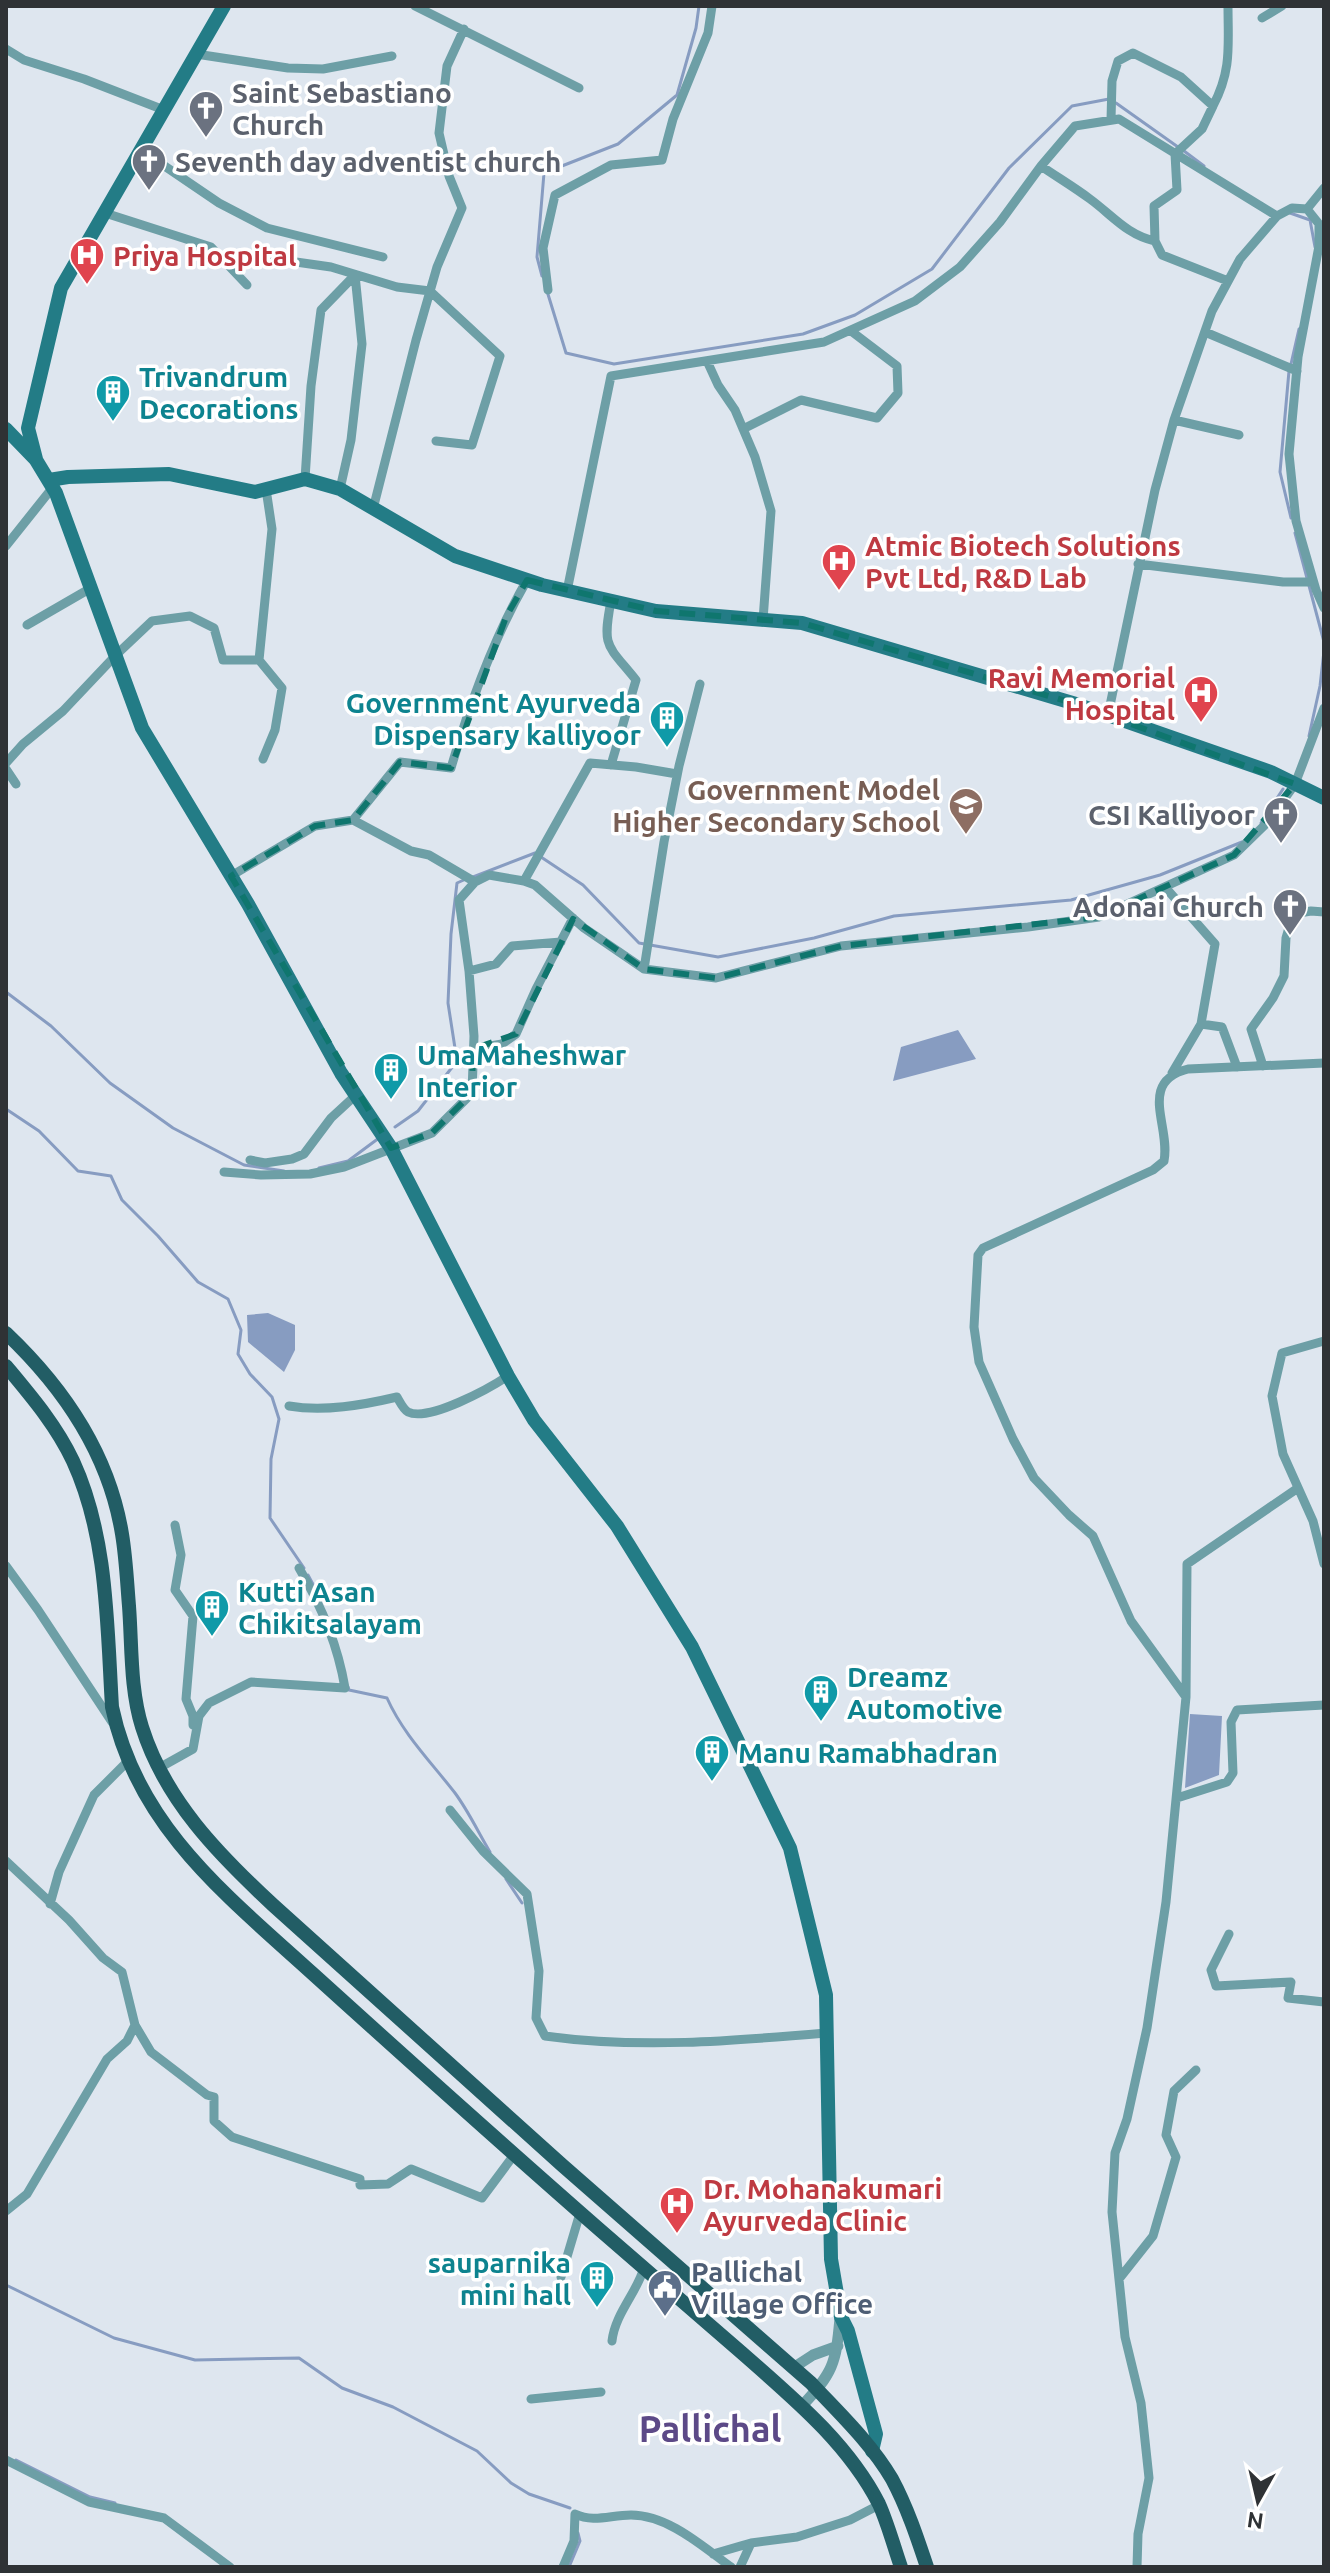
<svg xmlns="http://www.w3.org/2000/svg" width="1330" height="2573" font-family="Ubuntu,sans-serif">
<rect width="100%" height="100%" fill="#dee6ef"/>
<path fill="#879cc1" d="M958,1030L976,1059L893,1081L901,1047Z
M268,1313L295,1325V1350L284,1372L248,1342L247,1315Z
M1190,1714L1222,1716L1219,1775L1185,1788Z"/>
<g fill="none" stroke-linecap="round" stroke-linejoin="round">
<path stroke="#879cc1" stroke-width="3" d="M1116,103L1178,147
M1184,151L1204,166
M1290,213L1310,220L1315,247
M542,276L537,257L544,173L618,144L677,95L696,28L699,6
M547,291L566,353L614,364L803,334L855,315L932,269L1009,168L1072,106L1109,99
M1291,364L1299,329
M1289,371L1280,472L1291,518
M1295,533L1324,642
M1309,736L1320,686L1324,651
M1261,823L1283,789
M473,877L535,853L583,885L639,943L718,957L814,938L894,916L1071,900L1160,875L1242,842
M6,992L51,1026L110,1083L173,1128L244,1165L284,1171
M6,1109L39,1131L78,1171L111,1176L122,1200L158,1236L198,1282L228,1299L241,1330L238,1354L250,1374L272,1397L279,1419L271,1459L270,1518L304,1568
M395,1127L418,1111L457,1061L448,1003L451,934L457,883L466,879
M319,1168L348,1161L379,1138
M308,1575L323,1603
M348,1687L349,1690L387,1698C403,1734 431,1762 455,1793C469,1812 478,1832 490,1852
M506,1879L522,1903
M6,2285L114,2338L195,2360L299,2358L342,2388L393,2407L477,2451L511,2483L529,2494L570,2508
M16,2460L90,2497L115,2503
M569,2567L580,2541L578,2533"/>
<path stroke="#6d9fa6" stroke-width="9" d="M415,6L579,88
M1262,18L1282,6
M6,49L24,60L84,79L164,110
M196,54L288,68L323,69L392,56
M1111,120L1112,81L1118,61L1133,53L1181,77L1213,106C1232,70 1228,46 1228,6
M141,150L219,203L267,228L383,257
M1041,166C1057,177 1074,187 1090,199C1112,215 1127,235 1155,241L1162,255L1228,281
M1307,209L1324,188
M105,213L211,247L247,285
M1155,241L1154,206L1177,190L1175,154L1202,129L1213,106
M275,259L331,267L397,287L430,291L500,356L472,445L436,441
M548,290L543,248L555,195L611,165L662,160L673,119L708,33L712,6
M1205,332L1297,371
M707,361L718,385L735,410L755,457L771,511L763,620
M1174,420L1239,435
M743,429L801,400L877,418L898,393L897,366L851,331
M305,479L311,386L321,310L355,275
M340,489L351,440L362,344L355,275
M373,509L416,340L437,267L462,208L449,176L439,133L447,66L464,29
M6,546L53,487
M1138,564L1283,582H1313
M567,591L611,376L824,342L915,301L960,267L1000,222L1041,166L1075,126L1119,119L1277,216
M611,601C602,648 607,644 636,680L611,765
M27,625L91,588
M259,660L272,529L266,489
M1108,715L1155,490L1174,420L1212,311L1240,259L1277,216L1292,208L1307,209L1319,224V246L1298,357L1289,454L1296,521L1316,590L1324,608
M6,763L23,744L63,711L116,655L152,621L190,616L214,628L223,660H259L282,688L275,730L263,759
M6,769L16,784
M353,820L411,851L429,855L475,882
M231,876L315,826L353,820L400,762L451,768C470,703 493,639 527,580
M524,881L590,763L636,767L677,774
M1165,887L1215,944L1201,1024L1172,1073
M644,969L664,842L679,766L700,684
M469,971L496,964L512,946L561,942
M1201,1024L1222,1027L1237,1067
M473,1049L502,1044L516,1034L536,989L573,918
M1263,1066L1251,1029L1273,998L1284,976L1286,938L1293,914L1311,911L1324,912
M250,1160L265,1163L292,1159L304,1154L331,1118L356,1095
M224,1172L261,1175L310,1174L344,1167L432,1133L472,1093L474,1036L469,971L459,900L475,882L489,875L524,881L535,885L584,928L644,969L716,978L841,946L1028,927L1099,917L1234,855L1269,821L1295,784L1324,708
M1324,1341L1282,1353L1272,1396L1283,1454L1313,1521L1324,1564
M289,1406C324,1412 363,1405 397,1397C400,1402 403,1409 408,1412C429,1422 490,1388 508,1376
M175,1525L181,1555L175,1590L193,1616L186,1699L193,1716V1725
M6,1566L38,1610L112,1722
M1186,1697L1187,1564L1298,1488
M159,1768L193,1749L199,1716L209,1703L251,1682L345,1688C338,1646 321,1605 299,1568
M1177,1798L1227,1782L1233,1773L1231,1722L1237,1710L1324,1705
M450,1810L483,1851L527,1894L539,1971L536,2018L545,2036C638,2049 732,2041 826,2033
M6,1861L69,1920L103,1958L122,1972L135,2025L151,2052L207,2095L214,2097V2121L232,2137L360,2179V2185L388,2184L411,2169L482,2198L514,2155
M50,1904L59,1872L94,1795L128,1761
M1229,1934L1211,1970L1216,1986L1291,1982L1288,1998L1324,2002
M6,2211L27,2194L107,2059L127,2041L135,2025
M561,2277L580,2213
M1119,2279L1153,2236L1176,2157L1166,2135L1174,2091L1196,2070
M612,2341C615,2314 636,2294 644,2268
M531,2399L601,2392
M6,2460L89,2502L164,2518L230,2567
M713,2554L751,2543L797,2537L850,2520L879,2505
M563,2567L574,2541L575,2514C594,2523 610,2515 631,2515C668,2515 702,2546 731,2567
M740,2567L751,2543
M1137,2567L1138,2534L1149,2478L1141,2403L1125,2337L1112,2212L1115,2153L1127,2119L1147,2028L1166,1902L1186,1697L1131,1621L1093,1536L1069,1515L1034,1478L1013,1439L979,1362L974,1327L978,1255L983,1248L1153,1170L1164,1161C1171,1126 1137,1082 1188,1069L1324,1063"/>
<path stroke="#6d9fa6" stroke-width="11" d="M793,2368L813,2355L838,2346
M801,2407C833,2373 836,2364 840,2318"/>
<path stroke="#237c86" stroke-width="14" d="M6,429L36,460L56,493L142,728L248,904L341,1073L391,1148L508,1376L534,1420L617,1526L692,1647L790,1848L826,1995L831,2259L841,2317L848,2331L876,2434L872,2451
M36,459L28,428L61,288L224,6
M49,480L68,477L169,474L255,492L305,479L340,489L455,556L542,585L656,611L802,623L1076,704L1271,772L1324,798"/>
<path stroke="#225d65" stroke-width="14" d="M6,1333C64,1388 109,1454 122,1534C126,1558 127,1582 129,1606C132,1645 130,1689 142,1727C165,1800 218,1854 273,1905L562,2165L811,2383C839,2413 871,2443 892,2479C907,2507 917,2537 927,2567
M6,1366C31,1396 56,1425 73,1461C108,1537 107,1626 112,1707C137,1826 226,1895 312,1973C407,2059 503,2145 600,2230C647,2271 695,2312 742,2353C792,2397 848,2443 879,2504C888,2524 894,2547 901,2567"/>
</g>
<path fill="none" stroke="#0f766e" stroke-width="6" stroke-dasharray="16 10" stroke-linejoin="round" d="M527,580L656,611L802,623L1076,704L1295,784L1234,855L1099,917L841,946L716,978L644,969L573,919L516,1034L473,1049L472,1093L432,1133L391,1148L231,876L315,826L353,820L400,762L451,768L506,617Z"/>
<defs>
<g id="church-pin" transform="scale(1.8)"><path d="M0 17L-7.5 6A9.5 9.5 0 1 1 7.5 6Z" fill="#6b7280" stroke="#fff"/><path d="M-1.2-6h2.4v3.5h3.3v2.4h-3.3V6h-2.4V-.1h-3.3v-2.4h3.3Z" fill="#fff"/></g>
<g id="hospital-pin" transform="scale(1.8)"><path d="M0 17L-7.5 6A9.5 9.5 0 1 1 7.5 6Z" fill="#e0444e" stroke="#fff"/><path d="M-5-5h3v3.5h4V-5h3V5h-3V1.5h-4V5h-3Z" fill="#fff"/></g>
<g id="building-pin" transform="scale(1.8)"><path d="M0 17L-7.5 6A9.5 9.5 0 1 1 7.5 6Z" fill="#0f9aa8" stroke="#fff"/><path d="M-4-6H4V6H1V3H-1V6H-4ZM-2.5-4.3h1.7v1.8h-1.7ZM.8-4.3h1.7v1.8H.8ZM-2.5-1h1.7V.8h-1.7ZM.8-1h1.7V.8H.8Z" fill="#fff"/></g>
<g id="school-pin" transform="scale(1.8)"><path d="M0 17L-7.5 6A9.5 9.5 0 1 1 7.5 6Z" fill="#8d6e63" stroke="#fff"/><path d="M0-5L7-2L0 1L-7-2ZM-4 1L0 2.5L4 1V4Q0 6-4 4Z" fill="#fff"/></g>
<g id="civic-pin" transform="scale(1.8)"><path d="M0 17L-7.5 6A9.5 9.5 0 1 1 7.5 6Z" fill="#5c6f8a" stroke="#fff"/><path d="M-.6-6.5H3V-4.5H.6V-3L4-1V1h2V6H-6V1h2V-1L-.6-3ZM-1.2 2.5V6h2.4V2.5Z" fill="#fff"/></g>
</defs>
<g fill-rule="evenodd">
<use href="#church-pin" x="206" y="108"/>
<use href="#church-pin" x="149" y="161"/>
<use href="#hospital-pin" x="87" y="255"/>
<use href="#building-pin" x="113" y="392"/>
<use href="#hospital-pin" x="839" y="561"/>
<use href="#hospital-pin" x="1201" y="693"/>
<use href="#building-pin" x="667" y="718"/>
<use href="#school-pin" x="966" y="805"/>
<use href="#church-pin" x="1281" y="814"/>
<use href="#church-pin" x="1290" y="906"/>
<use href="#building-pin" x="391" y="1070"/>
<use href="#building-pin" x="212" y="1607"/>
<use href="#building-pin" x="821" y="1692"/>
<use href="#building-pin" x="712" y="1752"/>
<use href="#hospital-pin" x="677" y="2204"/>
<use href="#building-pin" x="597" y="2278"/>
<use href="#civic-pin" x="665" y="2287"/>
</g>
<g text-anchor="middle" dominant-baseline="central" stroke-width="7" stroke-linejoin="round" paint-order="stroke">
<g font-size="28" font-weight="bold" fill="#5b616d" stroke="#fff" text-anchor="start">
<text x="232" y="92">Saint Sebastiano<tspan x="232" dy="32">Church</tspan></text>
<text x="175" y="161">Seventh day adventist church</text>
<text x="1255" y="814" text-anchor="end">CSI Kalliyoor</text>
<text x="1264" y="906" text-anchor="end">Adonai Church</text>
</g>
<g font-size="28" font-weight="bold" fill="#be3a42" stroke="#fff" text-anchor="start">
<text x="113" y="255">Priya Hospital</text>
<text x="865" y="545">Atmic Biotech Solutions<tspan x="865" dy="32">Pvt Ltd, R&amp;D Lab</tspan></text>
<text x="1175" y="677" text-anchor="end">Ravi Memorial<tspan x="1175" dy="32">Hospital</tspan></text>
<text x="703" y="2188">Dr. Mohanakumari<tspan x="703" dy="32">Ayurveda Clinic</tspan></text>
</g>
<g font-size="28" font-weight="bold" fill="#0d838f" stroke="#fff" text-anchor="start">
<text x="139" y="376">Trivandrum<tspan x="139" dy="32">Decorations</tspan></text>
<text x="641" y="702" text-anchor="end">Government Ayurveda<tspan x="641" dy="32">Dispensary kalliyoor</tspan></text>
<text x="417" y="1054">UmaMaheshwar<tspan x="417" dy="32">Interior</tspan></text>
<text x="238" y="1591">Kutti Asan<tspan x="238" dy="32">Chikitsalayam</tspan></text>
<text x="847" y="1676">Dreamz<tspan x="847" dy="32">Automotive</tspan></text>
<text x="738" y="1752">Manu Ramabhadran</text>
<text x="571" y="2262" text-anchor="end">sauparnika<tspan x="571" dy="32">mini hall</tspan></text>
</g>
<g font-size="28" font-weight="bold" fill="#785e54" stroke="#fff" text-anchor="end">
<text x="940" y="789">Government Model<tspan x="940" dy="32">Higher Secondary School</tspan></text>
</g>
<g font-size="28" font-weight="bold" fill="#4e5e75" stroke="#fff" text-anchor="start">
<text x="691" y="2271">Pallichal<tspan x="691" dy="32">Village Office</tspan></text>
</g>
<g font-size="36" font-weight="bold" fill="#5c4987" stroke="#fff">
<text x="710" y="2428">Pallichal</text>
</g>
</g>
<rect width="1330" height="2573" fill="none" stroke="#2f3235" stroke-width="16"/>
<g transform="translate(1258 2501) rotate(188)" stroke="#ffffff" stroke-width="6" paint-order="stroke">
<path d="M0-6L14 30L0 20L-14 30Z" fill="#2f3235"/>
<text y="-12" font-size="22" font-weight="bold" text-anchor="middle" fill="#2f3235">N</text>
</g>
</svg>
